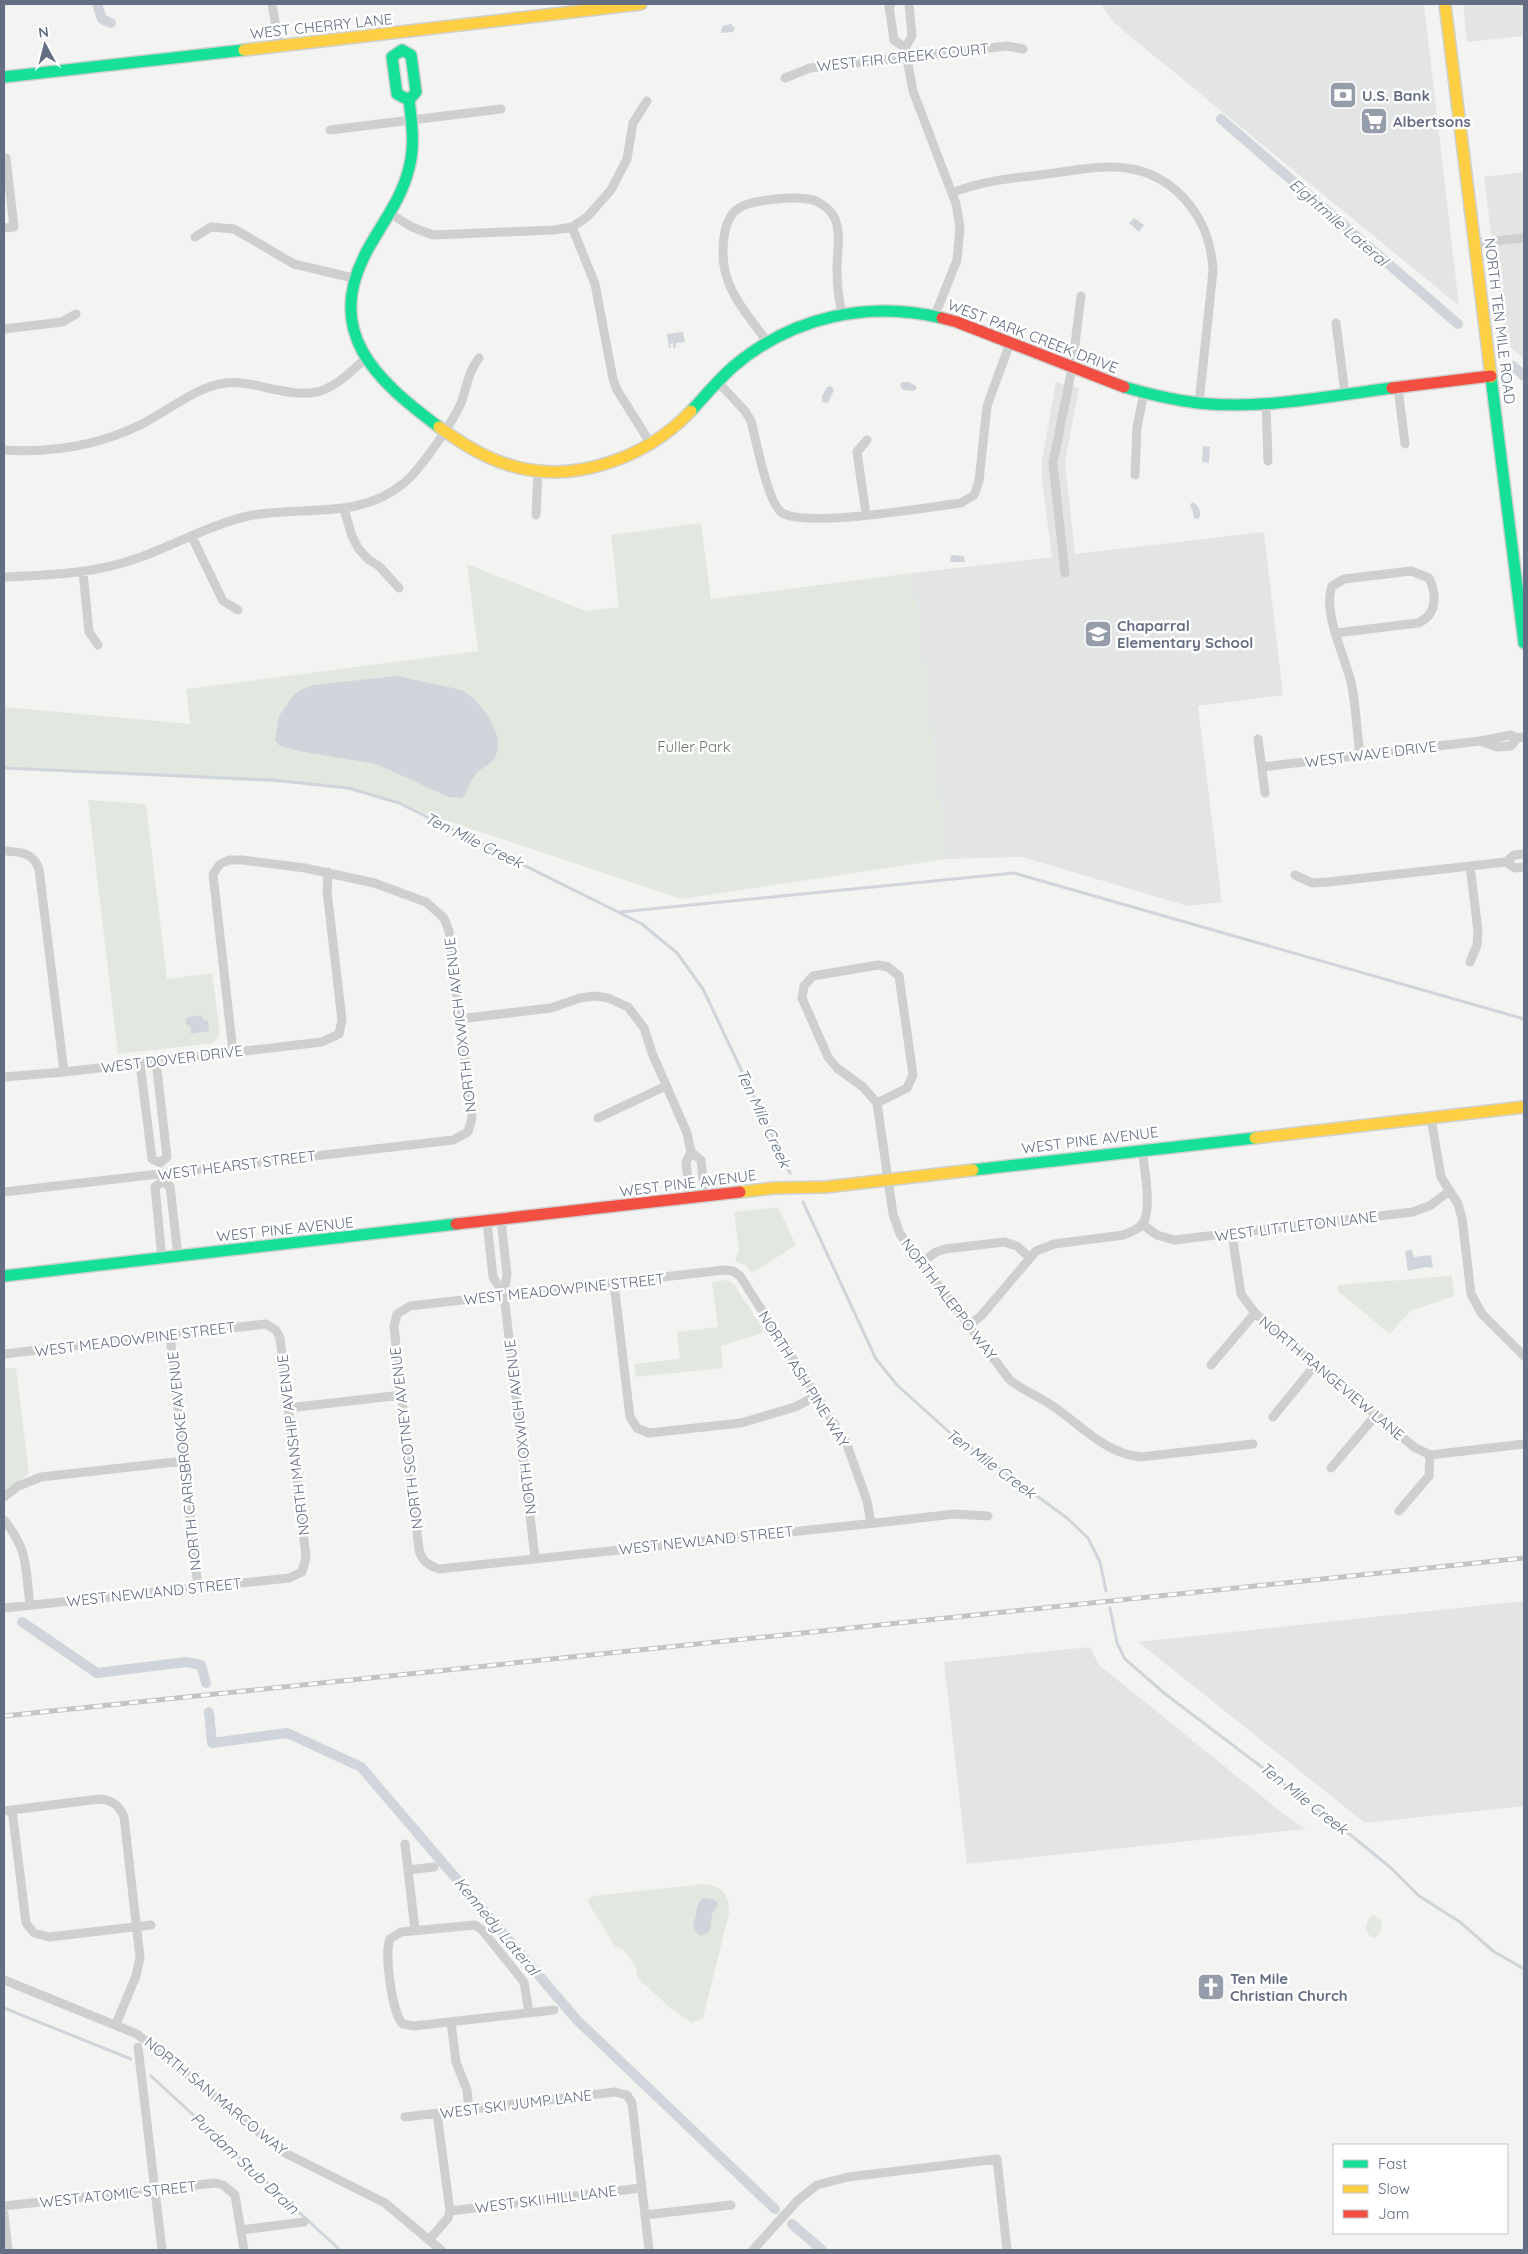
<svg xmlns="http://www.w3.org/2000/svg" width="1528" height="2254" font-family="Quicksand,sans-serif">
<rect width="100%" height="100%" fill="#f3f4f2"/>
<path fill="#e3e4e4" d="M1101,4H1424L1459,306L1114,23Z
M1463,4H1524V36L1467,42Z
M1524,172V359L1505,342L1484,177Z
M1056,382L1079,388L1065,462L1075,554L1264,532L1283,695L1198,706L1222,902L1188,906L1022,857L947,859L912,573L1052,557L1042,482V460Z
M1524,1601V1806L1365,1823L1138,1642Z
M1090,1647L1099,1665L1280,1811L1305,1829L967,1864L944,1662Z"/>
<path fill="#e2e7e0" d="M701,523L711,599L912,573L947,859L681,899L344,786L4,769V707L190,724L186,689L478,651L467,564L585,611L619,607L611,535Z
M88,800L146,804L167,979L212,973L220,1034L213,1043L118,1054Z
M778,1207L796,1245L752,1273L745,1265L735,1261L739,1250L734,1212Z
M1452,1275L1454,1296L1410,1311L1390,1334L1338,1291V1285C1376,1281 1414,1280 1452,1275Z
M727,1280L734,1284L765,1332L721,1346L723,1368L636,1377L634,1364L680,1359L677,1332L718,1327L712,1282Z
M16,1368L29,1474L4,1490V1369Z
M704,1884C721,1885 730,1895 729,1913L703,2018L692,2023L667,2005L642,1982L637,1975L636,1967L625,1951L615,1946L587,1901L592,1896Z
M1372,1915L1376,1916L1382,1921L1380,1933L1374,1938L1371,1937C1364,1930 1365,1923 1372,1915Z"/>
<path fill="#cfd5da" d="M731,24L735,28L733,32L721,33L722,26Z
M1134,218L1144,225L1139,232L1129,223Z
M683,332L685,342L676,343V347L673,348V343L670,344L671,348H669L667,334Z
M901,382H908L915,385L917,388L914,391L903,390L900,386Z
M831,386L834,390L828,403L822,402V396L827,387Z
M1203,446L1210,447L1209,463L1202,462Z
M1192,502C1199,505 1200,510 1200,517L1197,519L1194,518L1193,512L1190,506Z
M951,555L964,556L965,562H950Z
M397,676L462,690C480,701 507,734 495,757C491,765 480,768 475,775C470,781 468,790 462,798L449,797L376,764L304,752L280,746L275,741L279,716L293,696L299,691L313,685Z
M201,1015L204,1020L208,1021L209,1031L191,1034V1027L186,1024V1019L189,1017Z
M1412,1250L1414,1257L1431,1255L1433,1268L1426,1267L1408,1271L1405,1251Z
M704,1898L715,1900L718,1904L712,1914L710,1931L701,1936L696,1933L693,1925C698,1916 694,1903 704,1898Z"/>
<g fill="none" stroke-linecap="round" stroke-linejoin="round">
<path stroke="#cfd5da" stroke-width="3" d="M4,768L273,780L348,788L399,803L642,924L677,953L703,989L790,1173
M620,912L1014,873L1524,1019
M803,1202L876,1359L897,1385L948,1431L1067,1518L1088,1538L1100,1562L1106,1591
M1110,1608L1117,1643L1125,1659L1164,1693L1342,1828L1390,1867L1419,1896L1460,1922L1493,1951L1524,1969
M4,2008L131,2059
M151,2076L340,2250"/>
<path stroke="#cfd5da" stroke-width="10" d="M97,4L102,19L111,23
M1221,119L1458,324
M1513,366L1524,376
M22,1622L97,1673L186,1662L201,1665L206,1683
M209,1712L212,1743L287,1733L361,1767L577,2020L775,2209
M792,2224L822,2250"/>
<g stroke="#cfd1d1" stroke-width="14">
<path id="fast" d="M402,50L411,55L416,92L409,100L397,94L392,57Z
M4,77L244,50
M409,100C412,123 415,146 409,168C402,198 383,222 368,249C322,332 376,380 439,427
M1491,377L1524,643
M1124,387C1148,394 1173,400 1198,403C1262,410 1328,396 1392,388
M691,411C705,396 718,380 734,366C792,317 868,300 942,318
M973,1170L1255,1138
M4,1276L456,1224"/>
</g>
<g stroke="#cfd1d1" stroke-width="14">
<path id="slow" d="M1445,4L1491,377
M244,50L641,4
M439,427C460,442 481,456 506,464C571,486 645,459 691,411
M1255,1138L1524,1107
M740,1192L774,1188L826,1187L973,1170"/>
</g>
<g stroke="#cfd1d1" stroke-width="14">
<path id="jam" d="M942,318L957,322L1124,387
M1392,388L1491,376
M456,1224L740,1192"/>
</g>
<path stroke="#cecfcf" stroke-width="9" d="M272,4L279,45
M891,4L889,6L894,40L905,48L912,36L909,4
M905,48L913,91L956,204L960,227L957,260L935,315
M785,78L810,68L1007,46L1023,49
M330,130L501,109
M4,158H6L14,227L4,228
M952,193C983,180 1015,178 1048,174C1070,171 1092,166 1113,167C1171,168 1211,215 1213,271L1199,403
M389,213L412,227L433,235L554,230L572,227L587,217L611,190L627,159L633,123L647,101
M572,227L595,284L613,379L617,390L651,444
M195,237L211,227L234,229L294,264L353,278
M1475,243L1524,238
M1336,323L1345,394
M4,329L62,322L76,314
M767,342C754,323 736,303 728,281C721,263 720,226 735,211C747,199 799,195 816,201C822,204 829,209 833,215C842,230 837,252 837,268C837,283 838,298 842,313
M718,382L745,411L751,421C756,440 767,500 781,512C802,529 929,507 961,503L974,495L979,481L987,406L1010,343
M1398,388L1405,444
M1266,404L1268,461
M4,450C52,453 101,445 144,423C169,410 196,387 225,383C238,381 251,384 263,387C317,399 325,396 365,359
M1135,475L1137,427L1144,393
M344,509L352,536L358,548L369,560L379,566L399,588
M866,514L857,452L867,440
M536,515L538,471
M192,537L223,601L238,610
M83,572L89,632L98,645
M1065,573L1053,463L1072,368L1081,296
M4,577C50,575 94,574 138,558C174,545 210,525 248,516C300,505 359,521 404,483C421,469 452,423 461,403C467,387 468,372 479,358
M1336,633L1418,623C1437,615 1437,595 1429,578L1411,571L1344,579L1332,586C1322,613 1346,658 1352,686C1356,709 1357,732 1360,755
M1517,738L1511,746L1497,747L1480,741L1511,735L1517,738L1524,737
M1258,739L1265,793
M1262,767L1480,741
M4,851C20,852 33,852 39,869L64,1072
M1524,854L1514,855L1506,862L1515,868L1524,867
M1470,866L1478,931L1477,945L1470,962
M1295,875L1312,883L1328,882L1506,862
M459,1019L551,1008L580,998L595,996L608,998L628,1007L644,1028L652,1053L687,1133L691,1152
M156,1061L167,1157L160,1163
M140,1063L152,1159L160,1163
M4,1077L64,1072L322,1042L339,1034L342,1020L327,891L328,872
M877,1103L907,1088L913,1075L899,976L888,967L878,965L813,976L804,986L802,998L828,1057L837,1068L863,1087L877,1103L893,1214L900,1234L1009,1379C1020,1389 1032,1393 1045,1401C1077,1420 1102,1453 1141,1457L1253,1444
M598,1118L666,1086
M1431,1118L1441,1177L1458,1204L1462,1218L1471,1294L1482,1314L1524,1356
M162,1182L155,1187L162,1258
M162,1182L170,1186L178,1256
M4,1192L453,1140L468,1132L472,1118L449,931L444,918L426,902L374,883L305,868L243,860H229L220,864L213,874L233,1052
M690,1199L686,1162L691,1152L701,1160L705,1197
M501,1220L507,1274L504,1295L535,1558
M487,1222L493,1277L504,1295
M1142,1224L1157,1235L1174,1240L1413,1212L1431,1205L1448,1192
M1232,1234L1241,1294L1255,1313L1414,1447L1430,1455
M922,1262L936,1252L945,1249L1004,1242L1017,1246L1029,1257
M614,1283L630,1417L637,1428L649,1433L741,1423L795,1407L816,1396
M969,1325L981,1316L1036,1251L1054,1244L1124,1235C1130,1232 1137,1230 1142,1225C1153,1211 1144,1167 1142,1149
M170,1335L198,1588
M4,1354L266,1324L276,1330L280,1338L306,1557L302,1572L289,1578L4,1608
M1211,1365L1255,1313
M288,1408L402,1395
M1273,1417L1316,1364
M1430,1455L1524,1444
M1331,1468L1377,1414
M4,1497L18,1486L41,1477L184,1461
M1399,1511L1429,1476L1430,1455
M4,1520C29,1551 25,1567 30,1605
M871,1523L867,1501L846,1442L740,1276L733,1271L724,1270L410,1306L397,1314L394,1327L419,1550C422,1561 428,1565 439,1569L885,1522L954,1514L988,1516
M12,1810L26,1923L34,1933L49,1937L151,1925
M4,1811L99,1799C112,1800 119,1805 124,1817L140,1958L136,1976L116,2024
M405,1844L415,1930
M408,1870L434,1867
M4,1980L137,2034L285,2153L385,2203L441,2250
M529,2013L524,1982L482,1930L475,1925L401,1932L390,1939C384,1952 392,2015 403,2024L414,2026L554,2010
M451,2022L456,2062L467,2090L469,2109
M138,2047L162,2250
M405,2117L615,2092L627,2095L632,2103L649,2250
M4,2206L215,2183L223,2185L235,2195L244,2250
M450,2211L641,2188
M4,2214L8,2250
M645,2215L731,2205
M241,2230L304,2222
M429,2240L448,2218L450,2211L437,2113
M753,2250L798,2200L817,2185L848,2177L997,2159L1007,2250"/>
<use href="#fast" stroke="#16e098" stroke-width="11"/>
<use href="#slow" stroke="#ffcf43" stroke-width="11"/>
<use href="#jam" stroke="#f24e42" stroke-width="11"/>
<g stroke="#c3c4c5" stroke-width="5">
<path id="rail" d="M4,1716L1524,1558"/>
</g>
<use href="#rail" stroke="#fff" stroke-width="3" stroke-dasharray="9" stroke-linecap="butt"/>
</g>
<defs>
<g id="bank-square" transform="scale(1.4375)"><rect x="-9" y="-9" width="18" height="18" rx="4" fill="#959daa" stroke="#fff"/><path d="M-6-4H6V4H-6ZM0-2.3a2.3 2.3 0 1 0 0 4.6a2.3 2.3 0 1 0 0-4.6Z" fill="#fff"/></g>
<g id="supermarket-square" transform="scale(1.4375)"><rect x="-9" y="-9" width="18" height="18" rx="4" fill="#959daa" stroke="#fff"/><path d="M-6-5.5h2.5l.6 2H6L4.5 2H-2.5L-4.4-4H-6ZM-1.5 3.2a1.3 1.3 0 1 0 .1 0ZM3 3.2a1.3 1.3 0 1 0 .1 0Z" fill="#fff"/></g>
<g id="school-square" transform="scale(1.4375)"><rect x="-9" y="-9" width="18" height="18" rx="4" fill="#959daa" stroke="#fff"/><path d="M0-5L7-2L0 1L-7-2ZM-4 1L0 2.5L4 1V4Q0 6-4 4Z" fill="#fff"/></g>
<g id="church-square" transform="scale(1.4375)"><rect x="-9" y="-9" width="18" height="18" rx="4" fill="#959daa" stroke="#fff"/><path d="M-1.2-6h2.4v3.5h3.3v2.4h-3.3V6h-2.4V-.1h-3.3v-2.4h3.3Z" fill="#fff"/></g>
</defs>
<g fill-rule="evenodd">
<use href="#bank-square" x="1343" y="95"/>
<use href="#supermarket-square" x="1374" y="121"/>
<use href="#school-square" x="1098" y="634"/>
<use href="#church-square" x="1211" y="1987"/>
</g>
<g text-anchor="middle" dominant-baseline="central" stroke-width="5" stroke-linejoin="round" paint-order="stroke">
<g font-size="15" fill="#636e83" stroke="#fff">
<text transform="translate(321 26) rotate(-6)">WEST CHERRY LANE</text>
<text transform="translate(903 57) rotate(-6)">WEST FIR CREEK COURT</text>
<text transform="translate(1500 321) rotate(83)">NORTH TEN MILE ROAD</text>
<text transform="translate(1033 336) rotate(21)">WEST PARK CREEK DRIVE</text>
<text transform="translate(1371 754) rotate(-7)">WEST WAVE DRIVE</text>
<text transform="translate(460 1025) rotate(-97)">NORTH OXWICH AVENUE</text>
<text transform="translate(172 1059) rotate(-7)">WEST DOVER DRIVE</text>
<text transform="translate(1090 1140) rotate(-7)">WEST PINE AVENUE</text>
<text transform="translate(237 1165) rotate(-7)">WEST HEARST STREET</text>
<text transform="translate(688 1183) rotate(-7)">WEST PINE AVENUE</text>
<text transform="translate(1296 1226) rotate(-7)">WEST LITTLETON LANE</text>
<text transform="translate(285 1229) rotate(-6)">WEST PINE AVENUE</text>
<text transform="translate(564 1289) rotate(-6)">WEST MEADOWPINE STREET</text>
<text transform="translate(949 1299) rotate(53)">NORTH ALEPPO WAY</text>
<text transform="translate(135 1339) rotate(-7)">WEST MEADOWPINE STREET</text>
<text transform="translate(1332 1378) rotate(40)">NORTH RANGEVIEW LANE</text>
<text transform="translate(804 1379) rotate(58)">NORTH ASH PINE WAY</text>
<text transform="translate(520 1427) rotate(-97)">NORTH OXWICH AVENUE</text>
<text transform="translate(406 1438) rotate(-97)">NORTH SCOTNEY AVENUE</text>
<text transform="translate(293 1445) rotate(-97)">NORTH MANSHIP AVENUE</text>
<text transform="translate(184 1461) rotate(-96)">NORTH CARISBROOKE AVENUE</text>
<text transform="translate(706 1540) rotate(-6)">WEST NEWLAND STREET</text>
<text transform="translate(154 1592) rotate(-6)">WEST NEWLAND STREET</text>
<text transform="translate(216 2096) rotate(39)">NORTH SAN MARCO WAY</text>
<text transform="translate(516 2104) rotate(-7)">WEST SKI JUMP LANE</text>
<text transform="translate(118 2194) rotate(-6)">WEST ATOMIC STREET</text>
<text transform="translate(546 2199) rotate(-7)">WEST SKI HILL LANE</text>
</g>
<g font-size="15" font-weight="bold" fill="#636e83" stroke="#fff" text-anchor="start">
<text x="1362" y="95">U.S. Bank</text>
<text x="1393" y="121">Albertsons</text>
<text x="1117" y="625">Chaparral<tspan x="1117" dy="17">Elementary School</tspan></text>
<text x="1230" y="1978">Ten Mile<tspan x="1230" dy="17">Christian Church</tspan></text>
</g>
<g font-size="15" fill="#627a62" stroke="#fff">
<text x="694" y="746">Fuller Park</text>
</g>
<g font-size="16" font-style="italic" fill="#637687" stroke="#fff">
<text transform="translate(1339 222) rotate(41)">Eightmile Lateral</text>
<text transform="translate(474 840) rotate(26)">Ten Mile Creek</text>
<text transform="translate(764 1118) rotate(65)">Ten Mile Creek</text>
<text transform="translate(991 1463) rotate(36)">Ten Mile Creek</text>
<text transform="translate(1304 1798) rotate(38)">Ten Mile Creek</text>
<text transform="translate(497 1926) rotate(50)">Kennedy Lateral</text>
<text transform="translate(245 2163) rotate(43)">Purdam Stub Drain</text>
</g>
</g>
<rect width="1528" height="2254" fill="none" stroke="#636e83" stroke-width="10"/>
<rect x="1333" y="2144" width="175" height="90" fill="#ffffff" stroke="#c1c5cd"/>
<rect x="1343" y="2160" width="25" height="8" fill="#16e098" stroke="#c1c5cd"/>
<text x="1378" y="2169" font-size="15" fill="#636e83">Fast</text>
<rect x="1343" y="2185" width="25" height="8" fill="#ffcf43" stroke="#c1c5cd"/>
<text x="1378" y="2194" font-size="15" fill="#636e83">Slow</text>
<rect x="1343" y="2210" width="25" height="8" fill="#f24e42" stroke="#c1c5cd"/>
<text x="1378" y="2219" font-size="15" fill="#636e83">Jam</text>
<g transform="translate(45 45) rotate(353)" stroke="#ffffff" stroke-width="4" paint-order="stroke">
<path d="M0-4L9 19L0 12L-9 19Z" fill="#636e83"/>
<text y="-8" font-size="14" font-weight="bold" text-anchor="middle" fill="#636e83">N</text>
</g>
</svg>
